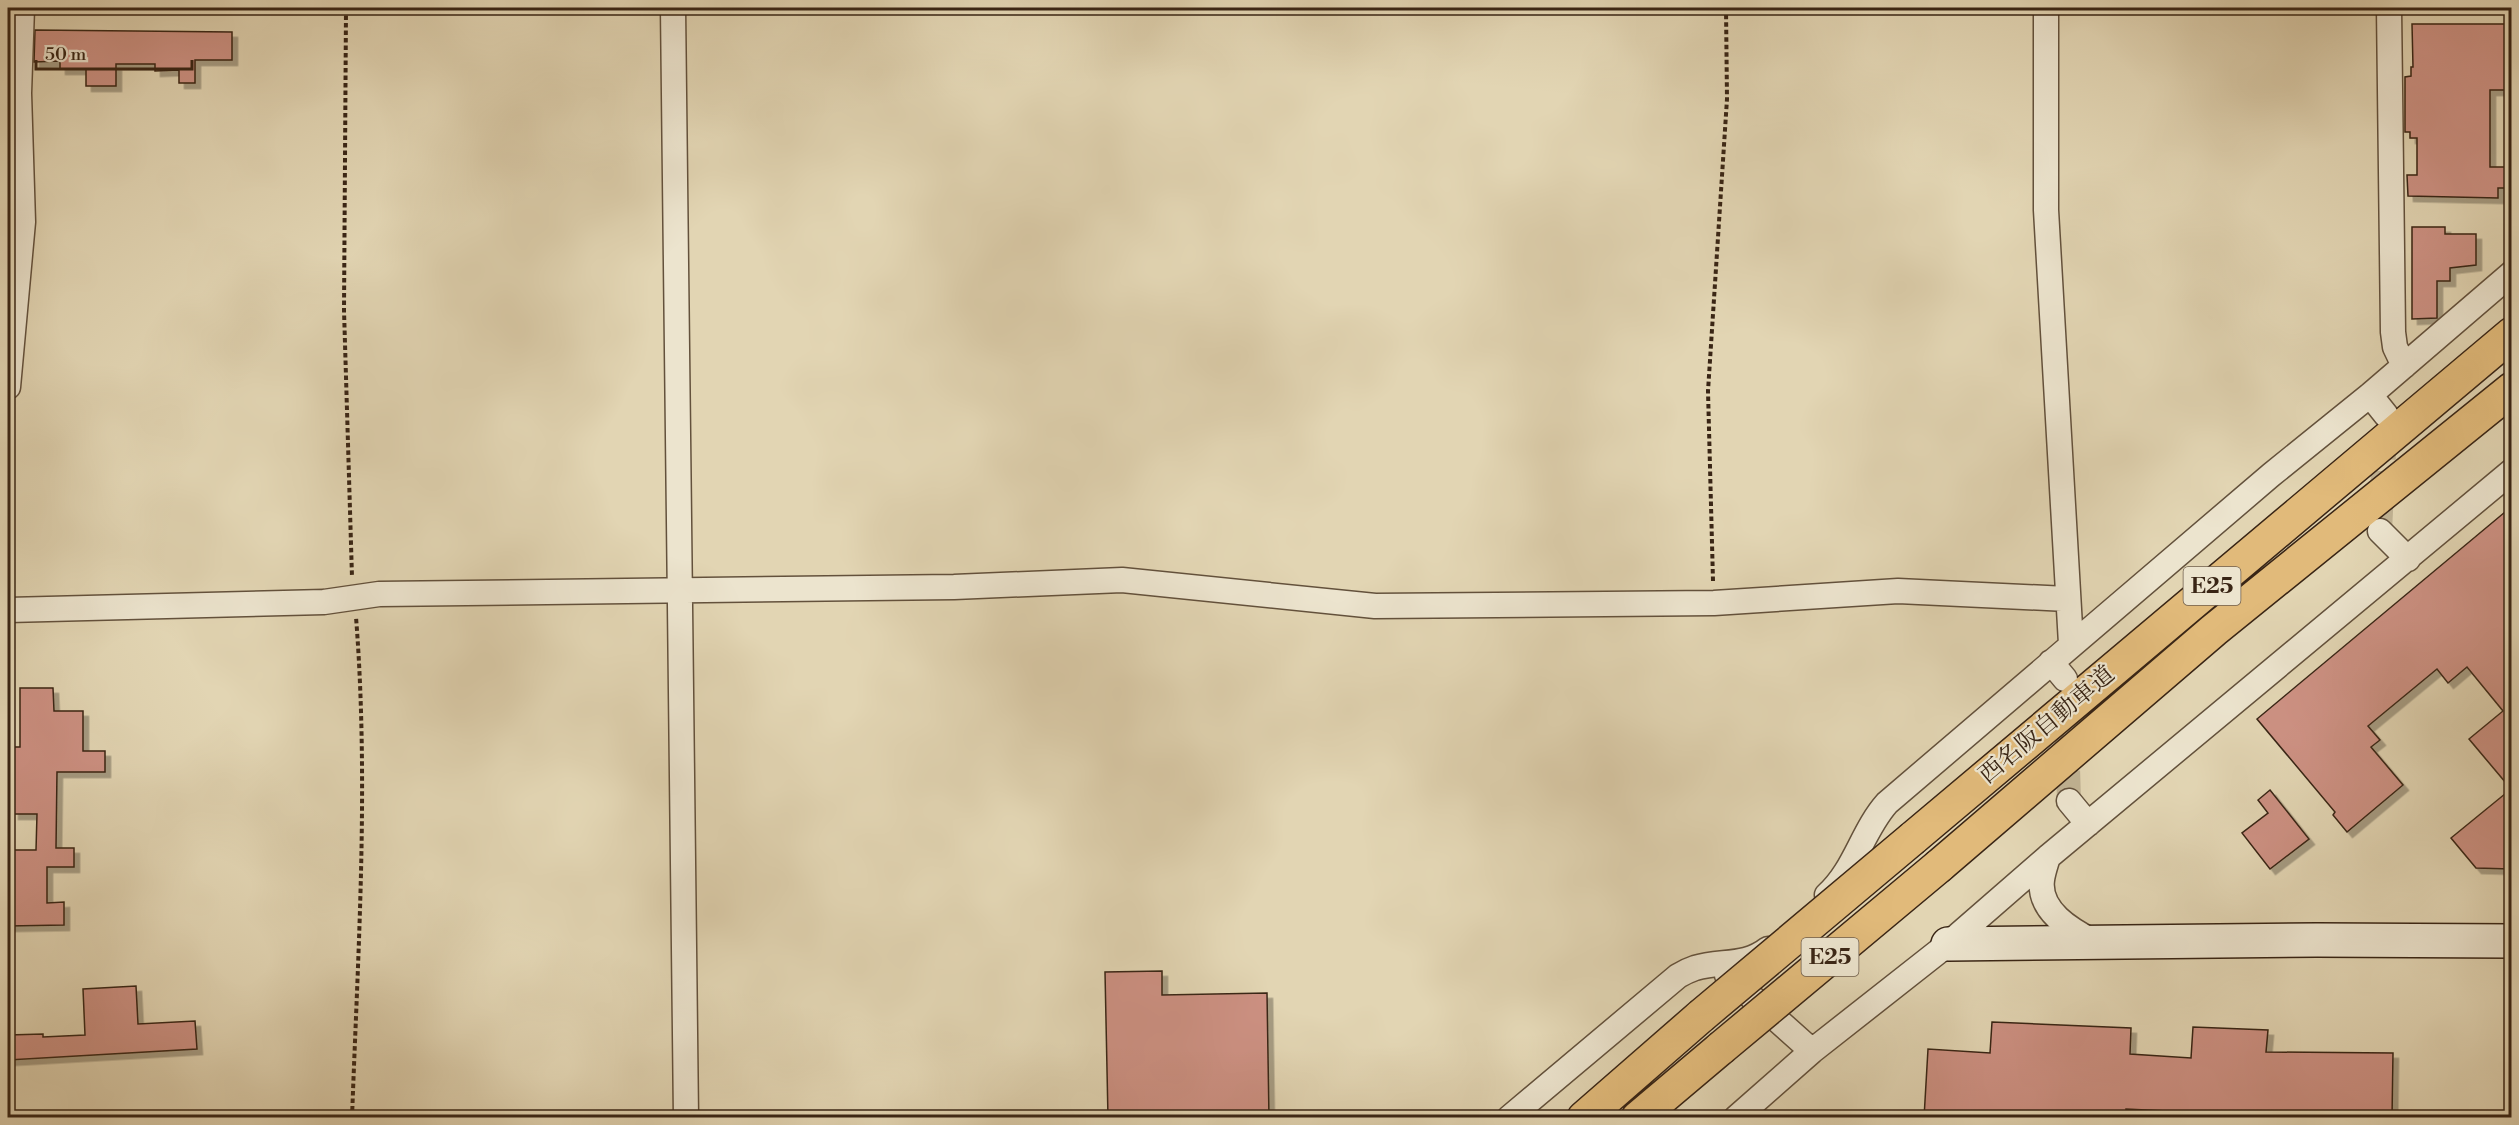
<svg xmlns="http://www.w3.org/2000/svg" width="2519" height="1125" font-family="'Libre Bodoni','Noto Serif JP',serif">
<defs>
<filter id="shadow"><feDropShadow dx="5.5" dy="5.5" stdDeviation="0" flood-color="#0004"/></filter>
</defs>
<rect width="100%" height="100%" fill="#e2d5b3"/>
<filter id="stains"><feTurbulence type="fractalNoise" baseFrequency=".00333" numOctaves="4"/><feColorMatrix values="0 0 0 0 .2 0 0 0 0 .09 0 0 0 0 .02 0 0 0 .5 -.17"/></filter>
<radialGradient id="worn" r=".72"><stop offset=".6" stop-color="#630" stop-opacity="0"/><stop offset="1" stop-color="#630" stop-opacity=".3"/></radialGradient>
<path fill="#cd9183" stroke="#392515" stroke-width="1.5" filter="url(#shadow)" d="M2412,24H2511V90H2490V167H2508L2509,188H2498V198L2408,196L2407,175H2417V138H2410V132H2405V77L2411,76V67H2413Z
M35,30L232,32V60H195V83H179V70L155,71V64H116V86H86V69H60V61L34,62Z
M2412,227H2445V234H2476V265L2450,268V281H2437V318L2412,319Z
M2511,507V869L2476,868L2451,838L2511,789L2469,739L2503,711L2467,667L2448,683L2437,669L2368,726L2380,740L2371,747L2403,785L2347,832L2333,815L2335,812L2257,719Z
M20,688H53L54,711H83V751H105V772H57L56,848H74V867H47V903L64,902V925L8,926V850H36L37,814H13L14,768H8V747H20Z
M2270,790L2309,839L2270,869L2242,833L2268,813L2258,800Z
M1162,971V995L1267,993L1269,1118H1108L1105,972Z
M136,986L138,1024L195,1021L197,1049L8,1060V1035L43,1034V1037L85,1035L83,989Z
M1992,1022L2131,1028L2130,1054L2191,1058L2193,1027L2268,1030L2266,1052L2393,1053L2392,1118H2188V1112L2126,1109V1118H1924L1928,1049L1990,1053Z"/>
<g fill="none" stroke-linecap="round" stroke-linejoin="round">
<path stroke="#c0b293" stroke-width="24" stroke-dasharray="24 12" stroke-linecap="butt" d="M2380,531L2385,433
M2066,699L2069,801"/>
<g stroke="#63513c" stroke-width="27">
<path id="street" d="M673,8L686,1118
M2046,8V210L2071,644
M2389,8L2393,332L2395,347L2404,366
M8,387L23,222L19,93L22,8
M2370,395L2386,415
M2380,531L2408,559
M8,610L324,602L379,594L954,587L1122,580L1375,606L1714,603L1898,591L2067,599
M2051,662L2065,679
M2069,801L2088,824
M2048,857C2046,864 2043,872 2042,880C2038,911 2071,930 2094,942
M1827,895C1855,870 1862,831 1887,803L2271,475L2370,395L2512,273
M1727,975L1812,1051
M1509,1118L1678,976C1683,973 1689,970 1695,968C1721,960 1745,967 1768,949
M1736,1118L1812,1051L1948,944L2048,857L2512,471"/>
</g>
<g stroke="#392515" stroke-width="36">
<path id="secondary" d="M1948,944L2317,940L2512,941"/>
</g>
<g stroke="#392515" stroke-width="36">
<path id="highway" d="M1913,838L2512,334
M1939,866L2214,630L2512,389
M1584,1118L1701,1016
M1638,1118L1721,1048"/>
</g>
<path stroke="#392515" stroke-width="4" stroke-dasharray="4.5 3" stroke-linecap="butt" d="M346,8L344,310L352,577
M1713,581L1708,391L1727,99L1726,8
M352,1118C358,951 369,783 356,617"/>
<use href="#street" stroke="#ece4ce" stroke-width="24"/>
<use href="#secondary" stroke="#ece4ce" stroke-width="33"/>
<use href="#highway" stroke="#e1ba7a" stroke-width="33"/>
<g stroke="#392515" stroke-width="36" stroke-linecap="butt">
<path id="highway-bridge" d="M1701,1016L1913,838
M1721,1048L1939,866"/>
</g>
<use href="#highway-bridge" stroke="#e1ba7a" stroke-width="33"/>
</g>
<g text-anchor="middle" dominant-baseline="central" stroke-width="4.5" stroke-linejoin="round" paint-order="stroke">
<g fill="#ece4ce" stroke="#6f5e4c" stroke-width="1.5">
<rect x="2183.5" y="567" width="57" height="38" rx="4.5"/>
<rect x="1801.5" y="938" width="57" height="38" rx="4.5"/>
</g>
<g font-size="22" font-weight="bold" fill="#392515">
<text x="2212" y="586">E25</text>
<text x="1830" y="957">E25</text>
</g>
<g font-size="24" fill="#392515" stroke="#ece4ce">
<text transform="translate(2047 725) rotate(-40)">西名阪自動車道</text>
</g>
</g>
<rect width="2519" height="1125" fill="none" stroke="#e2d5b3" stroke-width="30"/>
<rect x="9" y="9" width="2501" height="1107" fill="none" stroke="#392515" stroke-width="3"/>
<rect x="15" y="15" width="2489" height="1095" fill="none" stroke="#392515" stroke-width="1.5"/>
<path d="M36 60v9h156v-9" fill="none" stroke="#392515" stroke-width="3"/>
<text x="45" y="60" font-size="18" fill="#392515" stroke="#ece4ce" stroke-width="4.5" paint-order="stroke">50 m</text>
<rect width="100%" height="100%" filter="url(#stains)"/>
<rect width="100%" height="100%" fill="url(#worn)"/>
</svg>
